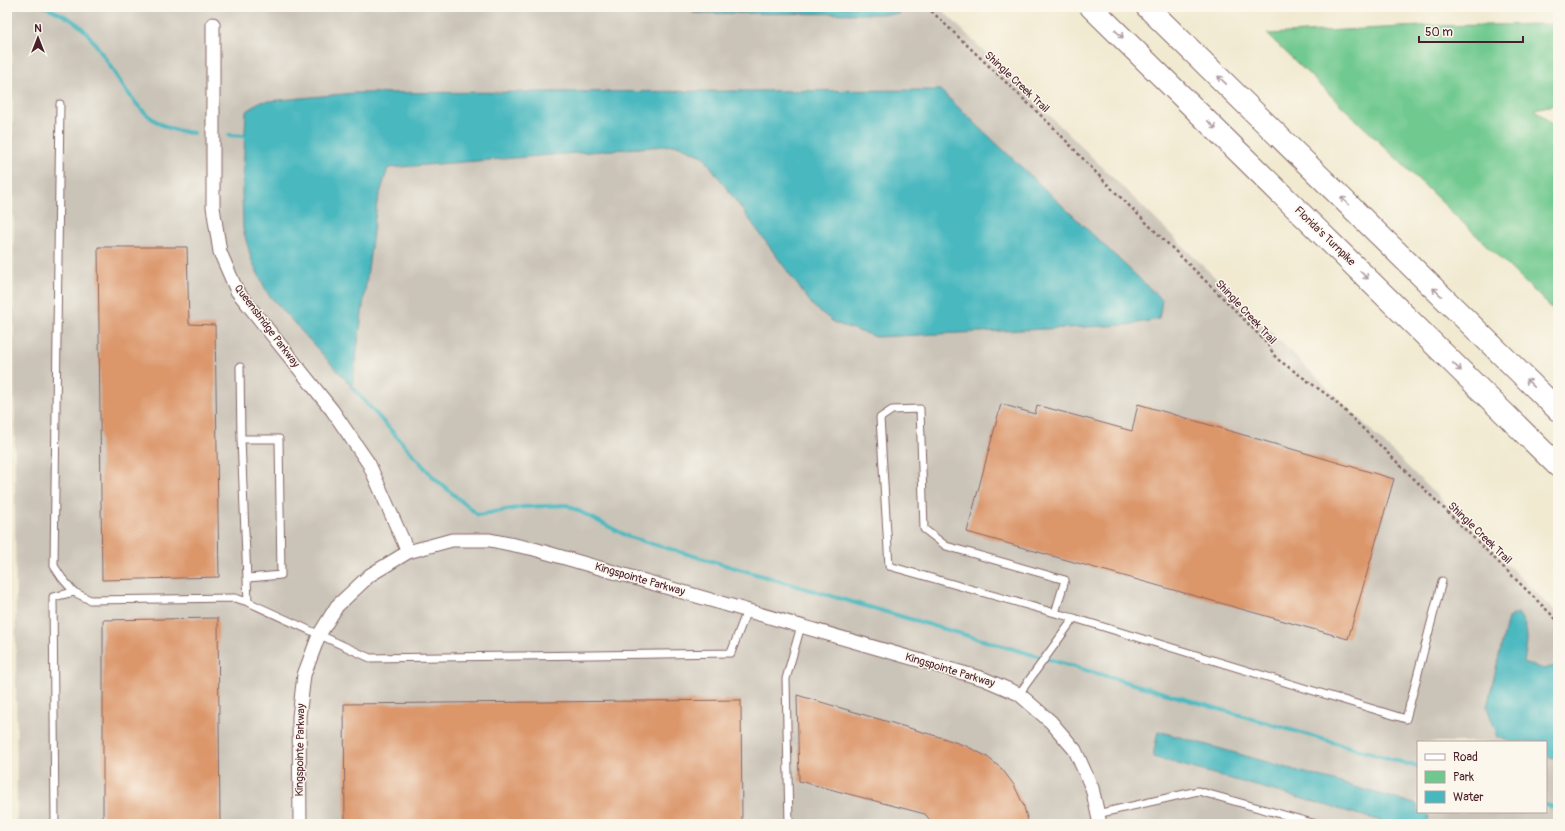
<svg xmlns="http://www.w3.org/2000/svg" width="1565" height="831" font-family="Pangolin,sans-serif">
<rect width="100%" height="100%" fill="#fbf7ec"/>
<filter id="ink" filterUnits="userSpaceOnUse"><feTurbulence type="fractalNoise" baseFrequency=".025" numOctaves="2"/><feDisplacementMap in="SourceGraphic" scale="8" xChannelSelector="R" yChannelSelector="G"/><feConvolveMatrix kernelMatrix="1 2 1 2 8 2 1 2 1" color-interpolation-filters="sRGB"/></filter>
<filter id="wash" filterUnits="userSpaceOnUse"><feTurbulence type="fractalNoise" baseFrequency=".012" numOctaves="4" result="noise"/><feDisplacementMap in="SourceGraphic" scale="16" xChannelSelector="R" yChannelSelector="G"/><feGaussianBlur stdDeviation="0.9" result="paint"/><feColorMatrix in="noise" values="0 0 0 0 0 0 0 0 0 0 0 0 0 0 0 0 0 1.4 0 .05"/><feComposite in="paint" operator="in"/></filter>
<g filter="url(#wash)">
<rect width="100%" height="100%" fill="#f1ead1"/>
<path fill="#cac3b8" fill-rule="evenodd" d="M12,7H939L1558,614V824H17ZM1418,742H1546V812H1418Z"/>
<path fill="#6fc98f" stroke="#5c745d" d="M1558,24V104L1535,109L1558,130V314L1267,34L1421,26Z"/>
<path fill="#48b8bf" stroke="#496c75" d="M693,7H893L900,14L693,13Z
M940,90L1162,300L1159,319L1127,325L876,337L835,323L813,306L703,156L677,145L388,168L377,203L352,387L268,294L252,261L243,229L242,194L246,112L259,102L354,93Z
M1518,613C1531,631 1527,642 1524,663L1544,669L1558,665V759L1546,756V742H1510L1498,737L1487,707L1508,618Z
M1158,731L1418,805V812H1426L1429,817L1427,824H1392L1153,757Z"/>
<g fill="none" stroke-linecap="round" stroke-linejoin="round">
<path stroke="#48b8bf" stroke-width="4" d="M46,7C60,13 75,20 85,31C113,61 128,112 169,128C176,131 186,132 193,133
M7,14L10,7
M229,135L245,136
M352,387L434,478L478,515L523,507L567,505L629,537L1418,767
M1546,805L1558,808
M1427,823L1430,824"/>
</g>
<g id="blocks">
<path fill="#db966b" d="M98,247H187L189,324L215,325L219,577L102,580Z
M1001,404L1035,414L1037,405L1132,431L1138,404L1394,479L1348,639L967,532Z
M218,618L220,824H103V620Z
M797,695L943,738L966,746L986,756L1002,769L1014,785L1023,804L1029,824H933L925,814L799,781Z
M741,700L742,824H345L344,704Z"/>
</g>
</g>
<g filter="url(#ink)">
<use href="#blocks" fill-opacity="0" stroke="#846665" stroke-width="1"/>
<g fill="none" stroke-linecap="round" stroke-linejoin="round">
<g stroke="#846665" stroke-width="9">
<path id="service" d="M60,104L54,566L62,578L74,592L90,600L235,598L248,602L370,658L731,653L747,610
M240,367L241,439L248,602
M241,439H279L281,575L248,578
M1055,613L1065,580L946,546L924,529L920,409L892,410L880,418L889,566L1055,613L1074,618
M1019,694L1074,618L1406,719L1442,581
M1097,814L1198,791L1316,824
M55,824L53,597L74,592
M789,824L786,679L801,626"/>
</g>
<g stroke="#846665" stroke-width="15">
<path id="minor" d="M213,24V207L220,252L237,291L332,410L369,464L408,552
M300,824L299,717L304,675L319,635L337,606L370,575L408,552L452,540H490L534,549L984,679L1019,694L1051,722L1075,750L1092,788L1100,824"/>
</g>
<g stroke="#846665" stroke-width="24">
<path id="motorway" d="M1091,7L1558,466
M1147,7L1558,410"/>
</g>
<path stroke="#846665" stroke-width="2.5" stroke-dasharray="3 3" stroke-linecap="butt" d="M927,7L1054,128L1105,182L1228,303L1267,343L1276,358L1334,400L1558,621"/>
<use href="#service" stroke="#fff" stroke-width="7"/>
<use href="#minor" stroke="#fff" stroke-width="13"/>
<use href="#motorway" stroke="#fff" stroke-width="22"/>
</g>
<defs><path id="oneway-shaft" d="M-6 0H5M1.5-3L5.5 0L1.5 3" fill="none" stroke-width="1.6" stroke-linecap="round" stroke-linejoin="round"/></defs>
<g stroke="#ae9aa0">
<use href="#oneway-shaft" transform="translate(1119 34) rotate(44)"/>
<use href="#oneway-shaft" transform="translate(1222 80) rotate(-136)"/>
<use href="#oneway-shaft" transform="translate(1212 125) rotate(44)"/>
<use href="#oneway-shaft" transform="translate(1345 201) rotate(-136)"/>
<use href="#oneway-shaft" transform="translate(1364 275) rotate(44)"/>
<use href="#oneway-shaft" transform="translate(1437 292) rotate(-136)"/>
<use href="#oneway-shaft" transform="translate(1457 367) rotate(44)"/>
<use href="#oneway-shaft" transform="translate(1530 383) rotate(-136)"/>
</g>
</g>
<g text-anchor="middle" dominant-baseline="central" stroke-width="3" stroke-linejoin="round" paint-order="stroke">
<g font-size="11" fill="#4a1f2b" stroke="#fbf7ec">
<text transform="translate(1017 82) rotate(43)">Shingle Creek Trail</text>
<text transform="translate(1325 236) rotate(44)">Florida's Turnpike</text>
<text transform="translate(1246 312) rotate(47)">Shingle Creek Trail</text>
<text transform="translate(267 326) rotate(53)">Queensbridge Parkway</text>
<text transform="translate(1480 533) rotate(44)">Shingle Creek Trail</text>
<text transform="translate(640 579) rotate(16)">Kingspointe Parkway</text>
<text transform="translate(950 670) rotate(17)">Kingspointe Parkway</text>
<text transform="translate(300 750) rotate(-89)">Kingspointe Parkway</text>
</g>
</g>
<rect width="1565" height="831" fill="none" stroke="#fbf7ec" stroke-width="24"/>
<rect x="1417" y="741" width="130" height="72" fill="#fbf7ec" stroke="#b4a19f"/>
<rect x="1425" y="754" width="20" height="6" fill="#ffffff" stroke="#b4a19f"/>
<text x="1453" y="761" font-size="12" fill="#4a1f2b">Road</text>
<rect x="1425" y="771" width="20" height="12" fill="#6fc98f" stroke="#b4a19f"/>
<text x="1453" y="781" font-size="12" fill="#4a1f2b">Park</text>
<rect x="1425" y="791" width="20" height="12" fill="#48b8bf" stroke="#b4a19f"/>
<text x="1453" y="801" font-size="12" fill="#4a1f2b">Water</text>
<g transform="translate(38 38)" stroke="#fbf7ec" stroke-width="3" paint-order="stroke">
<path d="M0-3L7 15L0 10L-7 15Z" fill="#4a1f2b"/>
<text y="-6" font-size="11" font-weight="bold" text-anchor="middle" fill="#4a1f2b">N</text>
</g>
<path d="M1419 36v6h104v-6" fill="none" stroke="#4a1f2b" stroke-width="2"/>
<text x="1425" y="36" font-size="12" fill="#4a1f2b" stroke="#fbf7ec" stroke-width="3" paint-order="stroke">50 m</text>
</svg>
